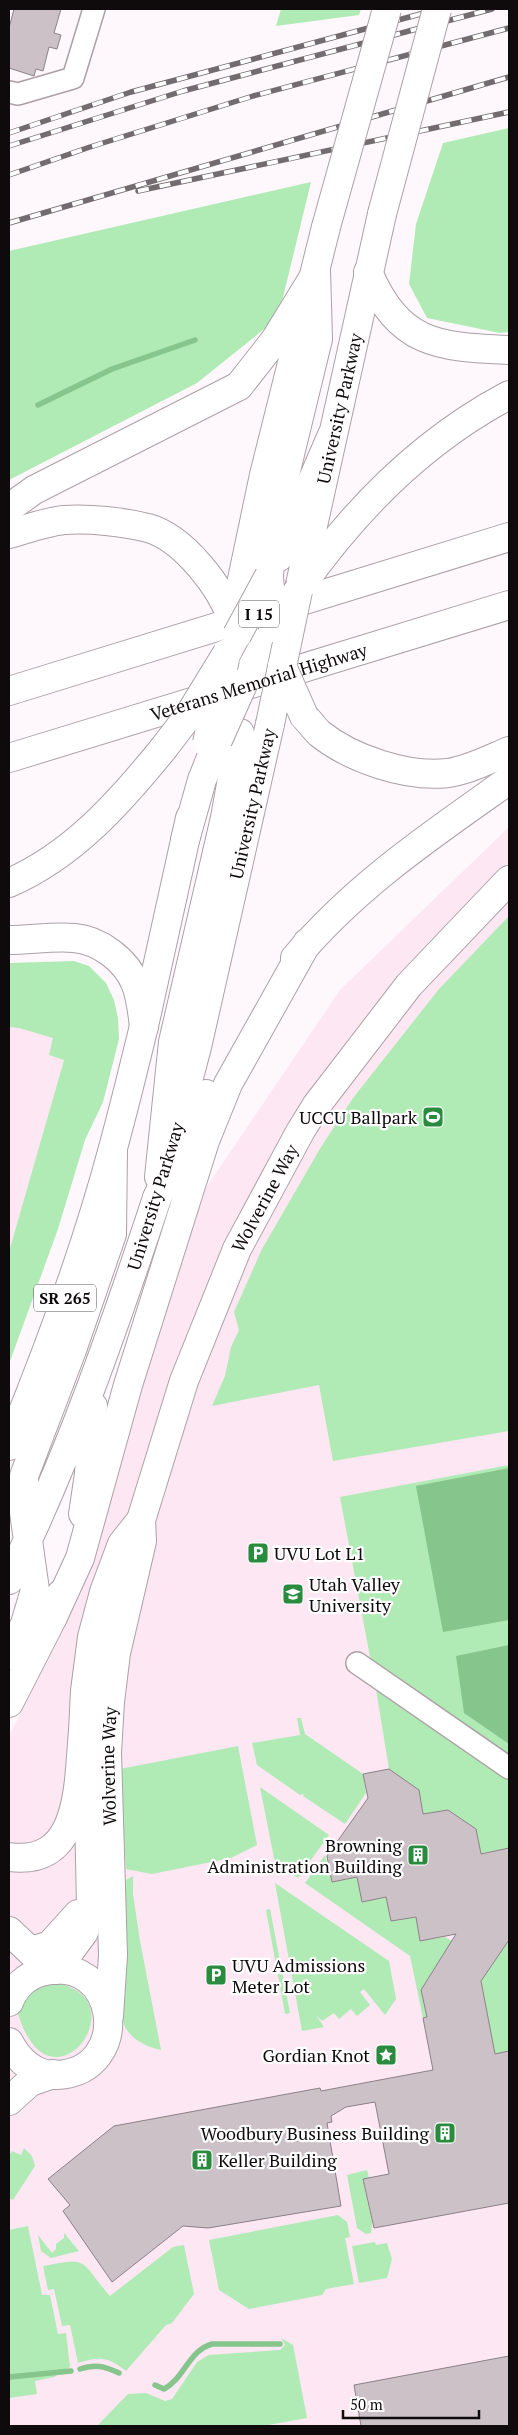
<svg xmlns="http://www.w3.org/2000/svg" width="518" height="2435" font-family="'PT Serif',serif">
<rect width="100%" height="100%" fill="#fef7fb"/>
<path fill="#fce7f3" d="M509,827V2426H9V1736L62,1633L91,1556L152,1353L206,1188L340,990Z
M9,1025L72,1030L9,1257Z"/>
<path fill="#b0eab5" d="M281,9H361L359,15L276,26Z
M509,128V332L500,333L427,318L409,284L416,224L443,143Z
M311,182L278,318L197,383L9,480V251Z
M509,916V1431L333,1461L319,1385L212,1406L225,1376L231,1347L239,1330L234,1312L262,1249L321,1147L353,1098L439,989Z
M74,961L89,966L106,983L114,1000L118,1018L119,1039L103,1102L85,1140L58,1229L9,1364V1252L64,1060L49,1055L53,1038L19,1028L9,1027V963Z
M509,1465V1756L371,1662L340,1497Z
M376,1689L509,1777V1852L505,1849L481,1854L476,1829L448,1810L423,1814L419,1790L389,1769Z
M297,1718H301L305,1734L363,1774L366,1793L345,1824L303,1796L304,1794L300,1795L257,1765L252,1743L300,1735Z
M238,1746L257,1845L231,1858L152,1874L126,1869L120,1769Z
M260,1787L329,1835L298,1878L275,1863Z
M325,1855L332,1882L357,1877L362,1902L386,1897L391,1921L416,1917L420,1941L445,1937L452,1941L421,1990L427,2017L423,2018L410,1956L305,1883Z
M133,1876V1894L140,1941L161,2050C146,2047 128,2038 123,2022L126,1880Z
M275,1883L389,1961L396,1999L385,2015L364,1989L360,1992L370,2005L357,2016L351,2009L339,2019L334,2013L322,2021L316,2015L324,2027L302,2031Z
M270,1909L290,2013L285,2014L266,1910Z
M509,1940V2051L495,2054L481,1981Z
M55,1983C143,1997 48,2124 17,2010C24,1993 38,1986 55,1983Z
M24,2148L32,2156L35,2166L13,2200L9,2198V2156L12,2151L21,2155Z
M367,2170L369,2178L363,2180L372,2222L371,2233L366,2234L357,2228L347,2175Z
M338,2215L347,2222L350,2237L345,2238L354,2284L326,2289L322,2295L249,2309L219,2290L209,2240Z
M28,2226L42,2295H50L58,2334L66,2333L70,2367L54,2377L35,2381L37,2394L9,2398V2230Z
M64,2233L79,2251L51,2258L41,2251L38,2235L52,2253L56,2249V2244L64,2238Z
M375,2242L376,2245L387,2243L392,2259L387,2278L359,2283L352,2246Z
M184,2245L194,2294L172,2323L166,2325L126,2371C108,2357 100,2356 78,2363L70,2325L62,2326L54,2289L48,2290L43,2266C91,2256 80,2262 110,2296L173,2247Z
M281,2338L293,2345L307,2418L263,2426H97L128,2394L146,2393L165,2401L172,2399L197,2362L209,2355L280,2350L285,2345Z"/>
<path fill="#86c58c" d="M509,1468V1620L443,1632L416,1486Z
M509,1645V1744L464,1713L456,1656Z"/>
<g fill="none" stroke-linecap="round" stroke-linejoin="round">
<path stroke="#86c58c" stroke-width="5.5" d="M38,405L112,369L195,340
M80,2369C96,2364 104,2366 119,2373
M9,2377L71,2371
M155,2385L164,2389C185,2378 188,2351 212,2344H280"/>
</g>
<path fill="#cdc1c8" stroke="#8c8187" d="M14,9H61L54,33L61,35L57,49L49,47L43,71L36,69L34,76L9,68V28Z
M389,1769L419,1790L423,1814L448,1810L476,1829L481,1854L509,1848V1940L481,1981L495,2054L509,2051V2203L374,2228L363,2179L389,2174L375,2102L346,2107L331,2116L332,2122L327,2123L341,2206L208,2228L183,2226L112,2282L63,2211L70,2205L48,2179L114,2126L320,2088L321,2091L433,2070L423,2018L427,2017L421,1990L456,1934L420,1941L416,1917L391,1921L386,1897L362,1902L357,1877L332,1882L327,1856L368,1798L363,1774Z
M509,2356V2426H361L354,2385Z"/>
<g fill="none" stroke-linecap="round" stroke-linejoin="round">
<g stroke="#aca0a6" stroke-width="24">
<path id="street" d="M9,92L18,94L73,78L94,9
M357,1663L509,1768"/>
</g>
<g stroke="#aca0a6" stroke-width="30">
<g id="secondary">
<path id="s1" d="M299,589L382,214"/>
<path d="M233,622L264,475L326,227"/>
<path d="M144,1026L190,818"/>
<path id="s2" d="M170,1149L197,1047L270,724"/>
<path d="M9,1931L44,1964"/>
<path d="M31,1951L50,1945L78,1914"/>
<path id="s3" d="M56,1970L84,1932L91,1905L89,1814L83,1731L85,1691L92,1637L104,1592L122,1544L141,1520L184,1381L237,1249L300,1132L316,1106L409,985L509,880"/>
<path d="M9,2002C14,1988 26,1976 41,1972C119,1951 135,2071 57,2075C35,2076 18,2060 9,2042"/>
<path id="s4" d="M109,2016L113,1955L107,1753L110,1702L116,1653L142,1541L141,1520"/>
<path d="M9,2101L30,2082L53,2074"/>
</g>
</g>
<g stroke="#aca0a6" stroke-width="30">
<path id="primary" d="M9,1446C49,1349 86,1249 113,1148C124,1108 134,1067 144,1026
M83,1514L89,1474L93,1406
M9,1580C69,1457 114,1328 157,1198
M9,1655L25,1624L35,1590L24,1512V1476L72,1350L112,1234L113,1148
M9,1703L53,1617L61,1594
M9,1857C83,1867 78,1781 83,1731"/>
</g>
<g stroke="#aca0a6" stroke-width="30">
<g id="highway">
<path d="M368,272C399,344 436,347 509,350"/>
<path d="M9,508L34,490L239,386L275,340L313,278"/>
<path d="M9,534C27,529 45,522 64,520C89,518 124,522 148,528C184,538 222,588 233,622"/>
<path d="M279,557L332,435"/>
<path d="M269,576L274,520L318,339L316,270"/>
<path d="M299,589C354,510 424,440 509,395"/>
<path d="M244,682L273,628"/>
<path d="M9,691L509,537"/>
<path d="M304,716C309,721 314,728 319,733C351,759 408,778 448,773C469,770 490,759 509,751"/>
<path id="s5" d="M9,758L509,605"/>
<path d="M185,840L202,780L218,740"/>
<path d="M9,883C73,855 119,803 163,749"/>
<path d="M9,940C30,940 53,936 74,938C100,940 127,961 136,985C141,998 142,1012 144,1026"/>
<path d="M295,958C356,885 433,834 509,780"/>
<path d="M159,1177L173,1042L225,818L240,733"/>
<path d="M157,1198L206,1094"/>
<path d="M53,1617L80,1558L128,1385L205,1141L228,1084L307,943"/>
</g>
</g>
<use href="#street" stroke="#fff" stroke-width="21"/>
<use href="#secondary" stroke="#fff" stroke-width="28"/>
<use href="#primary" stroke="#fff" stroke-width="28"/>
<use href="#highway" stroke="#fff" stroke-width="28"/>
<g stroke="#726c6f" stroke-width="5.5">
<path id="rail" d="M9,133L131,92L439,9
M9,146L183,91L492,9
M9,175L90,147L253,96L509,28
M138,191L509,112
M9,223L509,77"/>
</g>
<use href="#rail" stroke="#fff" stroke-width="4" stroke-dasharray="11" stroke-linecap="butt"/>
<g stroke="#aca0a6" stroke-width="30" stroke-linecap="butt">
<path id="secondary-bridge" d="M382,214L437,9
M326,227L387,9
M270,724L298,591
M207,743L225,659"/>
</g>
<g stroke="#aca0a6" stroke-width="30" stroke-linecap="butt">
<path id="highway-bridge" d="M269,576L273,628
M273,628L299,589
M237,635L269,576
M282,666L304,716
M218,740L244,682
M163,749L189,715L227,653"/>
</g>
<use href="#secondary-bridge" stroke="#fff" stroke-width="28"/>
<use href="#highway-bridge" stroke="#fff" stroke-width="28"/>
</g>
<defs>
<g id="stadium-square" transform="scale(1.125)"><rect x="-9" y="-9" width="18" height="18" rx="4" fill="#2a8b3f" stroke="#fff"/><path d="M0-5a6.5 5 0 1 0 0 10a6.5 5 0 1 0 0-10ZM-3.5-1.8h7v3.6h-7Z" fill="#fff"/></g>
<g id="parking-square" transform="scale(1.125)"><rect x="-9" y="-9" width="18" height="18" rx="4" fill="#2a8b3f" stroke="#fff"/><path d="M-3.5-5.5H1a3.5 3.5 0 0 1 0 7H-1V5.5H-3.5ZM-1-3.4V-.6H.8a1.4 1.4 0 0 0 0-2.8Z" fill="#fff"/></g>
<g id="university-square" transform="scale(1.125)"><rect x="-9" y="-9" width="18" height="18" rx="4" fill="#2a8b3f" stroke="#fff"/><path d="M0-5L7-2L0 1L-7-2ZM-4 1L0 2.5L4 1V4Q0 6-4 4Z" fill="#fff"/></g>
<g id="building-square" transform="scale(1.125)"><rect x="-9" y="-9" width="18" height="18" rx="4" fill="#2a8b3f" stroke="#fff"/><path d="M-4-6H4V6H1V3H-1V6H-4ZM-2.5-4.3h1.7v1.8h-1.7ZM.8-4.3h1.7v1.8H.8ZM-2.5-1h1.7V.8h-1.7ZM.8-1h1.7V.8H.8Z" fill="#fff"/></g>
<g id="sight-square" transform="scale(1.125)"><rect x="-9" y="-9" width="18" height="18" rx="4" fill="#2a8b3f" stroke="#fff"/><path d="M0-6L1.8-2.2L6-1.7L2.9 1.2L3.7 5.4L0 3.3L-3.7 5.4L-2.9 1.2L-6-1.7L-1.8-2.2Z" fill="#fff"/></g>
</defs>
<g fill-rule="evenodd">
<use href="#stadium-square" x="433" y="1117"/>
<use href="#parking-square" x="258" y="1553"/>
<use href="#university-square" x="293" y="1594"/>
<use href="#building-square" x="418" y="1855"/>
<use href="#parking-square" x="216" y="1975"/>
<use href="#sight-square" x="386" y="2055"/>
<use href="#building-square" x="445" y="2133"/>
<use href="#building-square" x="202" y="2160"/>
</g>
<g text-anchor="middle" dominant-baseline="central" stroke-width="4.5" stroke-linejoin="round" paint-order="stroke">
<g fill="#fff" stroke="#575456" stroke-width="1">
<rect x="239" y="600.5" width="40" height="27" rx="4"/>
<rect x="34" y="1284.5" width="62" height="27" rx="4"/>
</g>
<g font-size="16" font-weight="bold" fill="#0f0b0d">
<text x="259" y="614">I 15</text>
<text x="65" y="1298">SR 265</text>
</g>
<g font-size="18" fill="#0f0b0d" stroke="#fff">
<text stroke="none"><textPath href="#s1" startOffset="185">University Parkway</textPath></text>
<text stroke="none"><textPath href="#s5" startOffset="261">Veterans Memorial Highway</textPath></text>
<text stroke="none"><textPath href="#s2" startOffset="355">University Parkway</textPath></text>
<text transform="translate(155 1196) rotate(-73)">University Parkway</text>
<text stroke="none"><textPath href="#s3" startOffset="818">Wolverine Way</textPath></text>
<text stroke="none"><textPath href="#s4" startOffset="250">Wolverine Way</textPath></text>
</g>
<g font-size="18" fill="#0f0b0d" stroke="#fff" text-anchor="end">
<text x="417" y="1117">UCCU Ballpark</text>
<text x="274" y="1553" text-anchor="start">UVU Lot L1</text>
<text x="309" y="1584" text-anchor="start">Utah Valley<tspan x="309" dy="21">University</tspan></text>
<text x="402" y="1845">Browning<tspan x="402" dy="21">Administration Building</tspan></text>
<text x="232" y="1965" text-anchor="start">UVU Admissions<tspan x="232" dy="21">Meter Lot</tspan></text>
<text x="370" y="2055">Gordian Knot</text>
<text x="429" y="2133">Woodbury Business Building</text>
<text x="218" y="2160" text-anchor="start">Keller Building</text>
</g>
</g>
<rect width="518" height="2435" fill="none" stroke="#0f0b0d" stroke-width="20"/>
<path d="M343 2410v8h136v-8" fill="none" stroke="#0f0b0d" stroke-width="2.5"/>
<text x="350" y="2410" font-size="15" fill="#0f0b0d" stroke="#ffffff" stroke-width="4" paint-order="stroke">50 m</text>
</svg>
